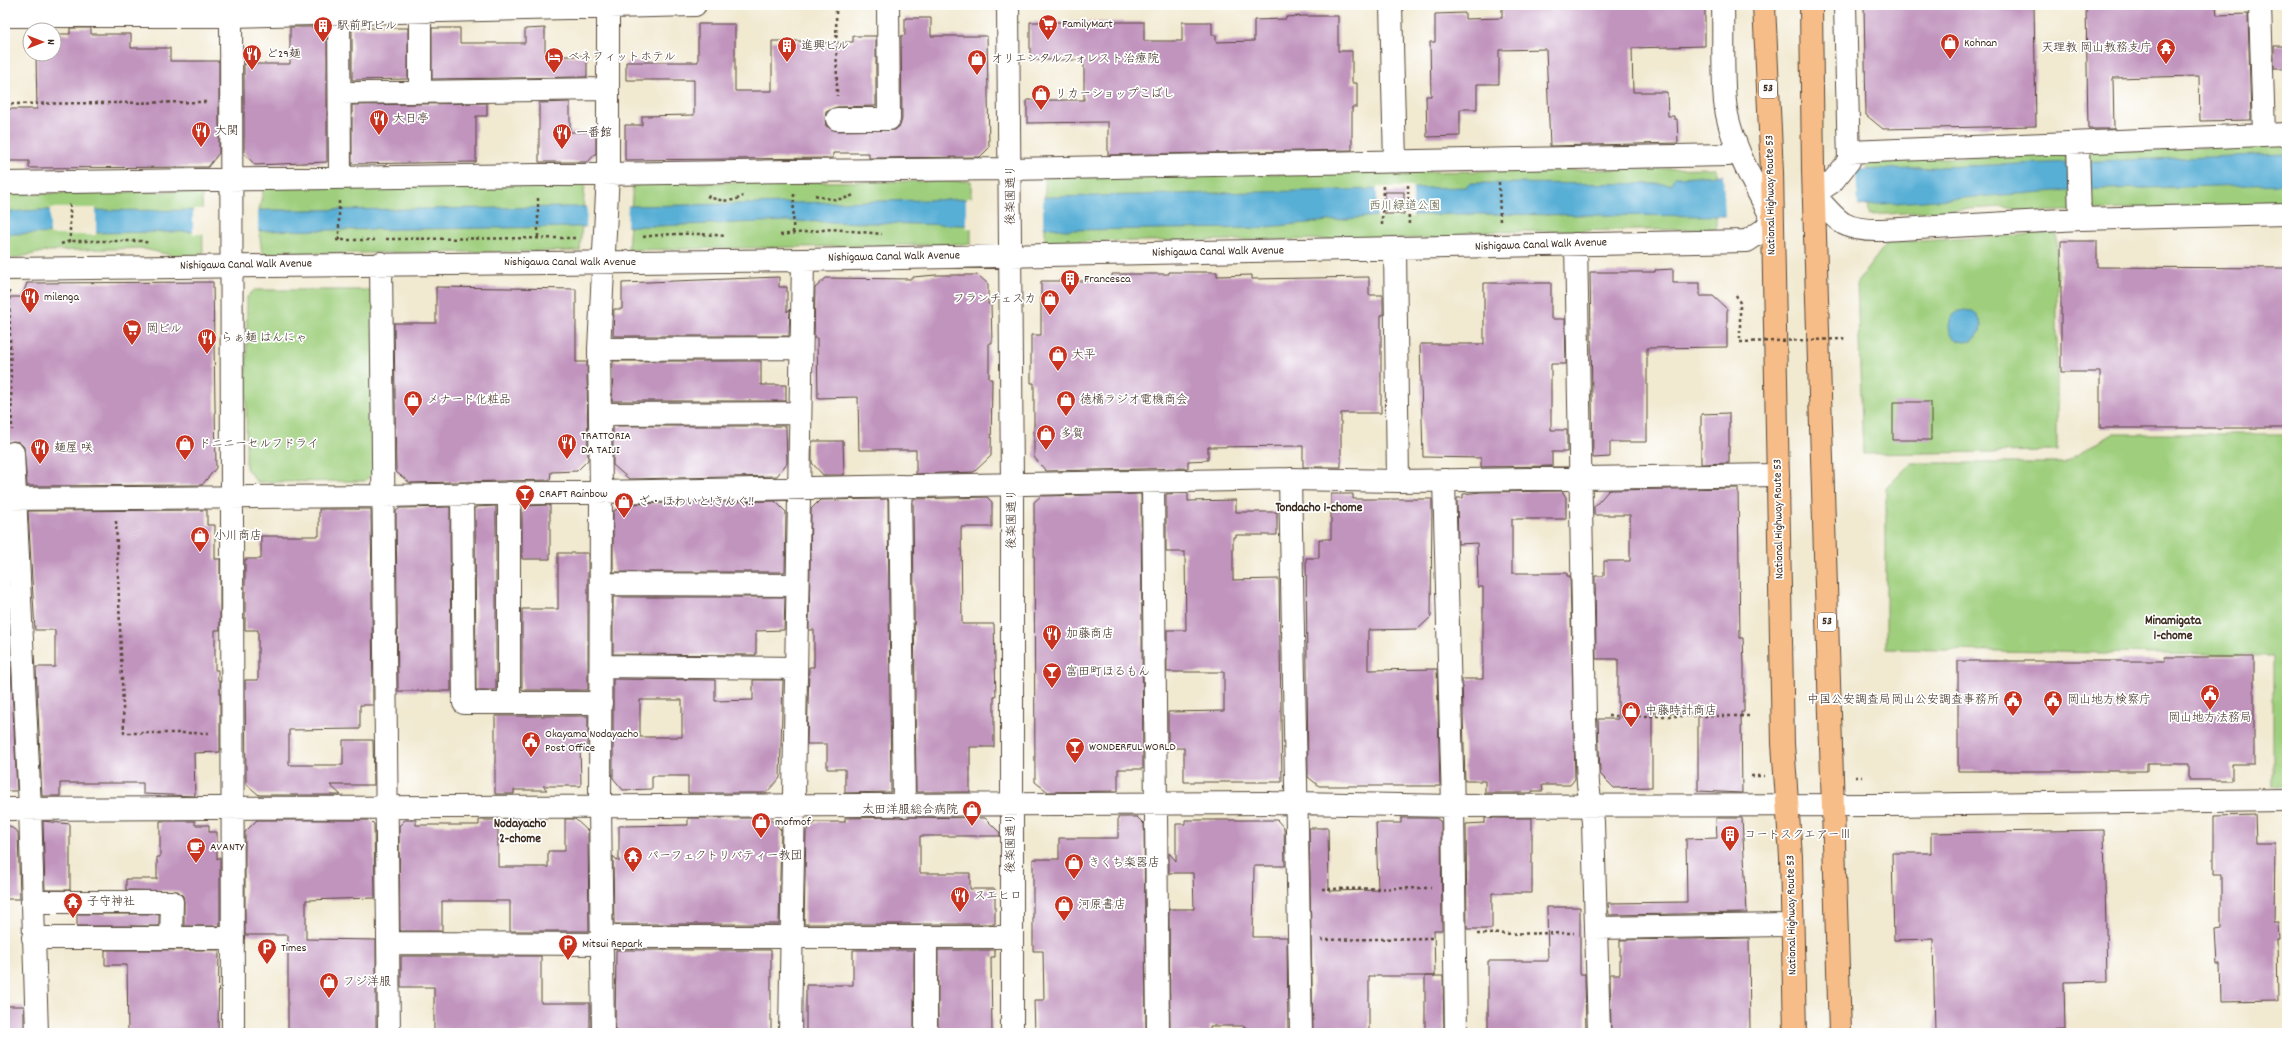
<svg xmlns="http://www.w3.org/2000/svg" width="2292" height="1038" font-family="Dekko,'Klee One',sans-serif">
<rect width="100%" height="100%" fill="#fff"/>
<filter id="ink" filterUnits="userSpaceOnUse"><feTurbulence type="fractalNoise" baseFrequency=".025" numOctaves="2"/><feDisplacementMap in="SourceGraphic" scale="8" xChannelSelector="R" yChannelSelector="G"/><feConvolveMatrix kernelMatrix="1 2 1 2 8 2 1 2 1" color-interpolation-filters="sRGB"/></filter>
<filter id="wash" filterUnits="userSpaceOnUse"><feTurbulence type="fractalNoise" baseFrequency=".012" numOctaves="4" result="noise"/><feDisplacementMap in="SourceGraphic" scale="16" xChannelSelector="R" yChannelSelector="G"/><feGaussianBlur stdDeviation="0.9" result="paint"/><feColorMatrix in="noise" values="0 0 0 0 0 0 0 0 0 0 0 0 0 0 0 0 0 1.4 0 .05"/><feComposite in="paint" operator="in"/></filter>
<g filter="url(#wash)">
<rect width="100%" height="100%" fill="#f1e9d0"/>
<path fill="#9fcf7d" stroke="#6d7c4e" d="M2287,144V204L2031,212L2003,207L1869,215L1867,161Z
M1716,168V229L1470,232L1451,238L1045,242V177Z
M971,181V244L628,250L633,183Z
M585,183L580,251L262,254C259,231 256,209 265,187Z
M196,191L202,194L203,254L198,256H175L140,248L48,251L5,260V194Z
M2057,233V451L1863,454L1857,282L1887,243Z
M254,290H368L374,294L377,469L365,481L257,482L246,468L247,297Z
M2113,434H2287V786H2273V656L1886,649V488L1911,463H2063Z"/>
<path fill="#59afd6" stroke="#4a6c7a" d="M2287,154V184L2070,190L1723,216L1461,214L1378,216L1257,228L1065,230L1045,227L787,221L657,226L5,234V212L39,210C515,213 990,198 1466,187L1469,183L1671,184L1674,177Z
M1949 326a16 16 0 1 1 32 0a16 16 0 1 1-32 0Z"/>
<path fill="#f1e9d0" d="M1856,169L1858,208L1725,217L1723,174Z
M1377,187H1413V217L1377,218Z
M1043,196V229L966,228V198Z
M628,203L627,228L586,229L587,204Z
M50,208H96V235H50Z
M193,209H258V233L193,234Z"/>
<g id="blocks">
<path fill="#c194be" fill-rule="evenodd" d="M1502,5H1705V46L1632,48L1633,92H1667L1668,116H1674V119H1677L1678,143L1550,146L1546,49L1499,50V84H1477V109H1460V136L1427,137L1426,96H1431L1430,42H1435V14L1465,13V19L1502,18Z
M1864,5H2034L2036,126L1883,129L1866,115Z
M2086,5H2216L2217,15L2248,14L2251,120L2200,121L2199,76L2113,78L2114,129H2088Z
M1304,16H1338V51H1352V83H1357V107H1352V150L1108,155V122L1027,123V100H1084V60H1030V22H1144V41H1182V22H1212V35H1216V42L1254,41V20L1286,19V17Z
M905,18H931V36H987L989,148L980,157L869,158V153H833V158L625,160V125H642V116L694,115V80H626V62H698V24H735V91H772V41H801V43L853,42V36H876V106L837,107L826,112L825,119L826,126L837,131L895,130L900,126L902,119L901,36L905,35Z
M290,27H327V162L255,165L244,153V64H290Z
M70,28H91V34H131V48H170V61H219V153L208,167L29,168V161H5V109H37L36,54H54V34H70Z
M352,28H408V79L352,80Z
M432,28H460V43H525V29L545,28V56H587V77L432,79Z
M2274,46H2287V68H2274Z
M570,102V132H596V153L588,162H539V103Z
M487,103V116H476V162L352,164V105Z
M1385,192H1404V214H1385Z
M2061,241H2097V267L2287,268V428H2100V372H2061Z
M1673,269V283H1700V296H1713L1727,309V347L1647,348V442H1610V457L1593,458L1590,272H1655V270Z
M1169,272H1217V276L1252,275V279L1369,277V295H1383V315H1381V413H1341V467H1303V446L1208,447V460L1188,461V468L1046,471L1034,457V383H1031V335H1041V281H1112V274H1169Z
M936,275H978L988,284V304H991L992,343H989V379H992L991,456L974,472L916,474V450H859L858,397L818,398L817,338H814L815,288L826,278L913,279V277Z
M779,277V287H787V312L790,309L789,336H613L614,309H622V283Z
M213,282L216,468L202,485L27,486L24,447L19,442L13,441L5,444V297H22L27,283Z
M1484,283H1551V319H1565L1566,364H1551V430H1567V452H1552V466L1481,467V458L1423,457L1420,344H1484Z
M436,287L576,289V362H587L588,460L577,471L551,472L550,480L410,483L396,472L394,323H436Z
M613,361H761V385H786V401H612Z
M1893,402H1931V440H1893Z
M1729,413V463L1701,464V414Z
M613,426H786L787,463L777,476L629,479L613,465Z
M812,441H843L844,475H823L812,463Z
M1738,488L1740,638H1743L1744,664V712H1741L1742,793L1698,791V713H1652V787L1614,788L1600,774L1598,719H1618V659H1596L1595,576H1604V561H1630V515H1594V507L1609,490Z
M1562,491L1566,497V519H1512V573H1567V576H1570L1575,779L1570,785H1542L1543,791H1532V793H1485V781H1465L1462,679H1483V587H1478L1477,543L1458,544L1457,498H1463V494L1481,492Z
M1188,493V501L1236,500V512H1277V535H1236V537H1233V580L1279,579L1282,782H1184V748H1168V712L1224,711V672H1167V630H1186L1185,552H1166V494Z
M1141,494L1143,769H1118V791L1048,792L1035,782L1034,502L1041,496Z
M1331,494H1353V499H1432L1431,617L1418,629L1368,630V670L1437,669L1440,786H1319L1308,777L1306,558H1319V539H1331Z
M987,497L992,502V527H961L962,624H994L996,697H994V747H970V792H916L913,499Z
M888,499L891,792L845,793V769H827V744H807L809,667H814V630H809L811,509L820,500Z
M775,501L786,512L785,572H613V512L623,504Z
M550,505V559H522V506Z
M496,506V690H476L475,507Z
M450,507L451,691H398L396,511L400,508Z
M319,509H371L373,705H360V729L289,730V765H343V740H373L374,785H330L341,795H259L246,784L245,680H258V630H245V559H261V536H319Z
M207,510V525H215V559H220V630H215V670H218V681H220V752L194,753L195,796L143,794V783H60V796H42L36,667H55V630H35L28,511Z
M558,553H588V690H522V609H558Z
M613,597H785L784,630L756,631V655L613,654Z
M2165,657H2254V764H2232V780H2189V764H2147V771H1958V661H2165Z
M5,667H11L17,791H5Z
M613,679L715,680V701L753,700V680H783L780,778L766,793H688V776H652V789L623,790L613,778ZM640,700H682V737H640Z
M495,716H588V753L580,744L581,786H543L547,790H514V794H495Z
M2255,815L2256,843H2275L2274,922H2279L2280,940H2277L2278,1001L2221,1002L2220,964H2217L2215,929L2221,928V875H2214V816Z
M899,817L985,818L1000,833V836H920V873H970V889H995V924H804L806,831L816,822H845V818Z
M1118,817H1137L1144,824L1146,1033H1035L1034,1000H1044L1043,951H1033V859H1059V838H1118Z
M688,818H769L781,830L779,924H614L613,856L619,862V826L688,825Z
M1401,818H1436L1441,822L1442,930H1434L1435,976H1369V1033H1313L1309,828H1328L1329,891L1378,890L1376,823H1401Z
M1485,818H1532V893H1492V929H1467L1466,824L1485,823Z
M1716,818H1742L1747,913L1609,915L1608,903L1687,902L1686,839L1717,838Z
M565,819H575L588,831L589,931H510V901H442V931H400L399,826L405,820H416V825H479V820H498V867H548V851H565Z
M257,820H370L374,824L375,898L306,900V939L376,940V1033H288V935H245V832Z
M1185,820H1277L1284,828L1285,866H1254L1253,937H1287L1288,1033H1245V1026H1210V1033H1170L1169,909H1194L1193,873H1169V853L1176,861V824H1185Z
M43,821L70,824V890H45Z
M160,821H195V825H209V832H217V859L220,857V926H184V902L183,896L178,891L126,890V879H157V857H160Z
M5,823L18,832L20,899H5Z
M2104,830L2107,981L2064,982L2065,1030L1935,1033L1933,939L1894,940L1892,853H1931V833Z
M1547,907H1580V974H1585L1586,1033H1488V961H1548Z
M77,914H159V926H77Z
M1749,938L1750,1033H1611L1610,974H1620V940Z
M105,950H219L218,1033H128L127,965H105Z
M616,950H771V1033H615Z
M853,950H914V1033H806V985H853Z
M938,950H995V957H991L992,1033H938Z
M401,956H541V1003H590V1033H434V987H401Z
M1425,976H1443L1444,1033H1425Z
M5,1006H24V1033H5Z"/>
</g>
</g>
<g filter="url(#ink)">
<use href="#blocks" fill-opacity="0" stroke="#564739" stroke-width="1"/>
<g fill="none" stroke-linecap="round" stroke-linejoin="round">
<g stroke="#564739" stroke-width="24">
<path id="minor" d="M231,5L233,1033
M1008,5L1012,483V1033
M1391,5L1395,162
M1845,5L1849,161L1832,182L1814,194C1838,222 1843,231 1882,230L2080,219L2287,214
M2260,5L2264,134
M339,13L340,177
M5,16H231L695,5
M420,91V5
M340,93L608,89
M837,119H889L888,5
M2078,144L2080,219
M1849,152L2287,134
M5,183L794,171L1011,169L1728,155
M1576,244L1585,717L1588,784L1593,822L1599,1033
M1395,249L1398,481
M381,263L389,1033
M5,269L803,260L1747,241L1765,229L1772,218C1754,185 1729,140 1725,102C1722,70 1724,37 1723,5
M599,349L801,348
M601,414L799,413
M13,453L30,808L37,1033
M1290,479L1301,1033
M1444,480L1453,806L1456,1033
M1153,482L1158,1033
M900,486L904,806
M509,493V703H601
M462,494L464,703H509
M5,499L383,496L1290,479L1398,481L1778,475
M601,584L797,585
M601,666L796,668
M5,809L1295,803L1453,806L1889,805L2287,800
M32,902H172L171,938
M1596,928L1792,925
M602,937H1011
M926,937V1033
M33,938H233
M388,943L602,944
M603,1033L600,806L601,491L599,349L608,174V5
M790,1033L803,260"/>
</g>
<g stroke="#564739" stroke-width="24">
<path id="highway" d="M1764,5L1772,172L1783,744L1791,857L1795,1033
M1811,5L1813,171L1840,1033"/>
</g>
<path stroke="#564739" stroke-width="2.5" stroke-dasharray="3 3" stroke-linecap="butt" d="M836,5L837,96
M5,104L208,102
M1499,182L1500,223
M1408,185L1409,226
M815,195C829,200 841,201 854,195
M707,196C718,201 733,203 743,196
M339,201V240
M70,204V241
M1382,225L1383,185
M793,233L794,193
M780,235L832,229L882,234
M538,237V198
M643,237C671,233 697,233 725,236
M386,239L575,238
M336,240H375
M61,244L70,241H141L149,243
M9,291L12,430
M1736,295L1740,303V336
M116,521L124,733H209
M1608,716H1750
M1751,776H1764
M1855,777H1862
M1322,889L1431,888
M1477,934L1574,933
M1321,940L1432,938"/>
<use href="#minor" stroke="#fff" stroke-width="22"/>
<use href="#highway" stroke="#f7bd88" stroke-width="22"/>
<path stroke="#564739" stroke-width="2.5" stroke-dasharray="3 3" stroke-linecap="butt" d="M1740,336V342L1843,339V334"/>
</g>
</g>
<defs>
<g id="supermarket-pin" transform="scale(1)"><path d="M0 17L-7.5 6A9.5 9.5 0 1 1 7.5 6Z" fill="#c8321e" stroke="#fff"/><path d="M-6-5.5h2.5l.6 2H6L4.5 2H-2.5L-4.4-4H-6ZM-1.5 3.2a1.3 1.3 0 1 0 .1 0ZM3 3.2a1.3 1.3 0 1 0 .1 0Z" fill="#fff"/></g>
<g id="building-pin" transform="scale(1)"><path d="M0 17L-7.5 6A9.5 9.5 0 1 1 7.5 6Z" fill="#c8321e" stroke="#fff"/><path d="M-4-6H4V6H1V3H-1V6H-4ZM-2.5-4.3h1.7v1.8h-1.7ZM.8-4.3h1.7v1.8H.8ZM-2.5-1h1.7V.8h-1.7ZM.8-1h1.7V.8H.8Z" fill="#fff"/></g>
<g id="shop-pin" transform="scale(1)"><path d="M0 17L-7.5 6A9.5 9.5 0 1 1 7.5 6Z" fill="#c8321e" stroke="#fff"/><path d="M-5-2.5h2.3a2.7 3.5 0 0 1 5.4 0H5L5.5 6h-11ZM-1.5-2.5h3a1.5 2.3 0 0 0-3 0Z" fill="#fff"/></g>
<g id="temple-pin" transform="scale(1)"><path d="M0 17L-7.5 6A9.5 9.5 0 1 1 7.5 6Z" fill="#c8321e" stroke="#fff"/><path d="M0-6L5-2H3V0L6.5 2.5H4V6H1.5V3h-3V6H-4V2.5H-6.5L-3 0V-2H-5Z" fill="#fff"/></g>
<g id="restaurant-pin" transform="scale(1)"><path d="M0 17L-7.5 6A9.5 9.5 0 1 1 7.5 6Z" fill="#c8321e" stroke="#fff"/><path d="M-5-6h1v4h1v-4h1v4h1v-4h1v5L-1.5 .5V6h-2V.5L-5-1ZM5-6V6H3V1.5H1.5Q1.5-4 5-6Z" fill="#fff"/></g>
<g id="hotel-pin" transform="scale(1)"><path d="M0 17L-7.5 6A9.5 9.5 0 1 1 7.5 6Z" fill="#c8321e" stroke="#fff"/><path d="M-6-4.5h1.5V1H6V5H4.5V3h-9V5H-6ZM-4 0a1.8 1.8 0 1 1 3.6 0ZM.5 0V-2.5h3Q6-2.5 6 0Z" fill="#fff"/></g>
<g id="bar-pin" transform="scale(1)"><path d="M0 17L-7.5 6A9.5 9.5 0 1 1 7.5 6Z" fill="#c8321e" stroke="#fff"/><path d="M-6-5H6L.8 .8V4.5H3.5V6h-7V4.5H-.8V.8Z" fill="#fff"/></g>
<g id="civic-pin" transform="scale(1)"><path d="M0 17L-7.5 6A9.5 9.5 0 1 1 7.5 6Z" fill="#c8321e" stroke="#fff"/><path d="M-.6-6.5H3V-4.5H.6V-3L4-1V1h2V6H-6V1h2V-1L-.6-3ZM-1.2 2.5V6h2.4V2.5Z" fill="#fff"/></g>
<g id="cafe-pin" transform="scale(1)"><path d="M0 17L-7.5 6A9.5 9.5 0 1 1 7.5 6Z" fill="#c8321e" stroke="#fff"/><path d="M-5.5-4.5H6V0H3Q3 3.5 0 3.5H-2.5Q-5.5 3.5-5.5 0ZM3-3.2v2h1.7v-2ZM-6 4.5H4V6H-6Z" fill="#fff"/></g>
<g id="parking-pin" transform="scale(1)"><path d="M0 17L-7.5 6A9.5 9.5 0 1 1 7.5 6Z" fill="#c8321e" stroke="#fff"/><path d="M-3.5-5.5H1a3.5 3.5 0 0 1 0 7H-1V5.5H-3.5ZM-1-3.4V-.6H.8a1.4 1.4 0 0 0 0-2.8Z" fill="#fff"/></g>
</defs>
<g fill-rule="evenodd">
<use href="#supermarket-pin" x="1048" y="24"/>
<use href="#building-pin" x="323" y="26"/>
<use href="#shop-pin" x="1950" y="43"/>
<use href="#building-pin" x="787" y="46"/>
<use href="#temple-pin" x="2166" y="48"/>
<use href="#restaurant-pin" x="252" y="54"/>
<use href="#hotel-pin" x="554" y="57"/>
<use href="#shop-pin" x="977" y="59"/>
<use href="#shop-pin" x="1041" y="94"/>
<use href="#restaurant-pin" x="379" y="119"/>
<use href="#restaurant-pin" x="201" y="131"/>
<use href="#restaurant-pin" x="562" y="133"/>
<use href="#building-pin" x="1070" y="279"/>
<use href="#restaurant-pin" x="30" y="297"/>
<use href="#shop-pin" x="1050" y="299"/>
<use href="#supermarket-pin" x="132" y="329"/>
<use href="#restaurant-pin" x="207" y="338"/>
<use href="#shop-pin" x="1058" y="355"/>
<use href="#shop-pin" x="413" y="400"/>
<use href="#shop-pin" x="1066" y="400"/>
<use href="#shop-pin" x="1046" y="434"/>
<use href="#restaurant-pin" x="567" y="443"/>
<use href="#shop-pin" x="185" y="444"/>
<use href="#restaurant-pin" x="40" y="448"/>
<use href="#bar-pin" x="525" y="494"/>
<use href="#shop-pin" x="624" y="502"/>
<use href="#shop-pin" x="200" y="536"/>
<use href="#restaurant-pin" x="1052" y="634"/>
<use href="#bar-pin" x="1052" y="672"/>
<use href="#civic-pin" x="2210" y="694"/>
<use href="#civic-pin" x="2013" y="700"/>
<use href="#civic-pin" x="2053" y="700"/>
<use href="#shop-pin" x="1631" y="711"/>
<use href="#civic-pin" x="531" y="741"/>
<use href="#bar-pin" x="1075" y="747"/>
<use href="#shop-pin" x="972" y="810"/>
<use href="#shop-pin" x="761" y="822"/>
<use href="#building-pin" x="1730" y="835"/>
<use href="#cafe-pin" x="196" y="847"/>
<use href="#temple-pin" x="633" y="856"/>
<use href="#shop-pin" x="1074" y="863"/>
<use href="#restaurant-pin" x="960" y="896"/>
<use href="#temple-pin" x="73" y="902"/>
<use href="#shop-pin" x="1064" y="905"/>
<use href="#parking-pin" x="568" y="944"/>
<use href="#parking-pin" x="267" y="948"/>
<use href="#shop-pin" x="329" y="982"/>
</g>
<g text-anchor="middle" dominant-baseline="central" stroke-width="3.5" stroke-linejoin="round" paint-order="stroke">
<g fill="#fff" stroke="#766a62" stroke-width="1">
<rect x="1759" y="80" width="18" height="18" rx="3"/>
<rect x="1818" y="613" width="18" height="18" rx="3"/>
</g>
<g font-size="11" font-weight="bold" fill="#3b2a1e">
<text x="1768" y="89">53</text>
<text x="1827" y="622">53</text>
</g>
<g font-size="12" fill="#3b2a1e" stroke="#fff" text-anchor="start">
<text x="1062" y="24">FamilyMart</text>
<text x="337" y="26">駅前町ビル</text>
<text x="1964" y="43">Kohnan</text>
<text x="801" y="46">進興ビル</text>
<text x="2152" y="48" text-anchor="end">天理教 岡山教務支庁</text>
<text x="266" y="54">ど29麺</text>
<text x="568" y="57">ベネフィットホテル</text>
<text x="991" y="59">オリエンタルフォレスト治療院</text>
<text x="1055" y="94">リカーショップこばし</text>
<text x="393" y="119">大日亭</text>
<text x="215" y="131">大関</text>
<text x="576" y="133">一番館</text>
<text x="1084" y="279">Francesca</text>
<text x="44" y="297">milenga</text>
<text x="1036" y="299" text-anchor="end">フランチェスカ</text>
<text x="146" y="329">岡ビル</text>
<text x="221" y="338">らぁ麺 はんにゃ</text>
<text x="1072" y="355">大平</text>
<text x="427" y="400">メナード化粧品</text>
<text x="1080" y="400">徳橋ラジオ電機商会</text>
<text x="1060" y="434">多賀</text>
<text x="581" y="436">TRATTORIA<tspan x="581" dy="14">DA TAIJI</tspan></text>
<text x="199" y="444">ドニニーセルフドライ</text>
<text x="54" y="448">麺屋 咲</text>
<text x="539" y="494">CRAFT Rainbow</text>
<text x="638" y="502">ざ・ほわいと!きんぐ!!</text>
<text x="214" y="536">小川商店</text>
<text x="1066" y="634">加藤商店</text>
<text x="1066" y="672">富田町ほるもん</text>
<text x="1999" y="700" text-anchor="end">中国公安調査局岡山公安調査事務所</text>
<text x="2067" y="700">岡山地方検察庁</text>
<text x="1645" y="711">中藤時計商店</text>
<text x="2210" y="718" text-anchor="middle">岡山地方法務局</text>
<text x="545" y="734">Okayama Nodayacho<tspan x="545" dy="14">Post Office</tspan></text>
<text x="1089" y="747">WONDERFUL WORLD</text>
<text x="958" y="810" text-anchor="end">太田洋服総合病院</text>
<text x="775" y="822">mofmof</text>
<text x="1744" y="835">コートスクエアーⅢ</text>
<text x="210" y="847">AVANTY</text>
<text x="647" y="856">パーフェクトリバティー教団</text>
<text x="1088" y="863">きくち楽器店</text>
<text x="974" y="896">スエヒロ</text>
<text x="87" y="902">子守神社</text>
<text x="1078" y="905">河原書店</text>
<text x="582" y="944">Mitsui Repark</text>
<text x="281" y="948">Times</text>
<text x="343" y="982">フジ洋服</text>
</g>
<g font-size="12" fill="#3b2a1e" stroke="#fff">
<text transform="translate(1011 195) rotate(-90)">後楽園通り</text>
<text transform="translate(1771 195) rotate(-91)">National Highway Route 53</text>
<text transform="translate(1541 245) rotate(-2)">Nishigawa Canal Walk Avenue</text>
<text transform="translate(1218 252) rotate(-1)">Nishigawa Canal Walk Avenue</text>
<text transform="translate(894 257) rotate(-1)">Nishigawa Canal Walk Avenue</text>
<text x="570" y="262">Nishigawa Canal Walk Avenue</text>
<text transform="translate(246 265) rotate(-1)">Nishigawa Canal Walk Avenue</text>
<text transform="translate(1012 519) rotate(-90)">後楽園通り</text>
<text transform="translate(1779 519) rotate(-91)">National Highway Route 53</text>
<text transform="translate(1011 843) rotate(-90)">後楽園通り</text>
<text transform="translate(1792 915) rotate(-91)">National Highway Route 53</text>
</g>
<g font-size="12" fill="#595c3a" stroke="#fff">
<text x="1405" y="206">西川緑道公園</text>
</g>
<g font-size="13" font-weight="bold" fill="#3b2a1e" stroke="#fff">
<text x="1319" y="508">Tondacho 1-chome</text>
<text x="2173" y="621">Minamigata<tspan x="2173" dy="15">1-chome</tspan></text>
<text x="520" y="824">Nodayacho<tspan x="520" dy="15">2-chome</tspan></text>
</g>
</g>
<rect width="2292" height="1038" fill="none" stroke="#fff" stroke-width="20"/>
<g transform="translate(42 42) rotate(90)"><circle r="19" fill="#ffffff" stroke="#b1aaa5"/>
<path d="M0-3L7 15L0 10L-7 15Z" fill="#c8321e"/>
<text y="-6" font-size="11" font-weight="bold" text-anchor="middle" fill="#3b2a1e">N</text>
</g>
</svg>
